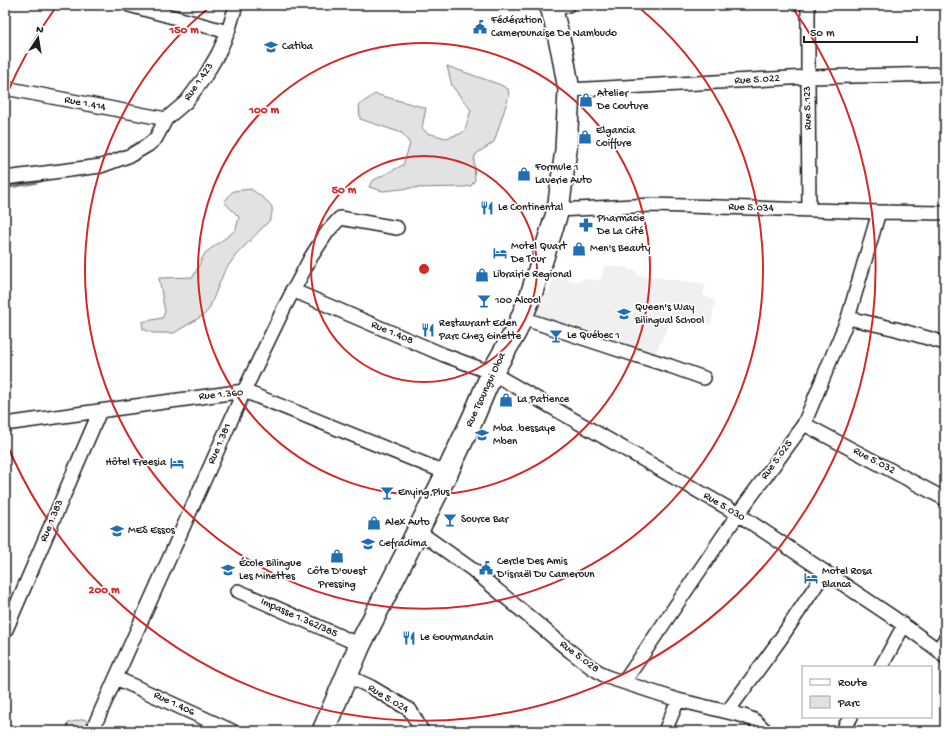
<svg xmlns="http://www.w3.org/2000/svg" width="950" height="736" font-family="'Gochi Hand',sans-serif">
<rect width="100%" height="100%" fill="#fff"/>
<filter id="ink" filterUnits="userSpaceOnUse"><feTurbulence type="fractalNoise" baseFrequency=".025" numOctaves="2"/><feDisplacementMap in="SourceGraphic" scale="8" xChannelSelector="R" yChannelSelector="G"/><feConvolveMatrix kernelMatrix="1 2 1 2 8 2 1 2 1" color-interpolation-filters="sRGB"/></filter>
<g filter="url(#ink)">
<path fill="#f0f0f0" d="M604,265L628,268V270L636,271V275L706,284L703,295L715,301L711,325L680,319L669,325L650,363L534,319L538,309L555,279L560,278L577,281L588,279L601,280Z"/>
<path fill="#e2e2e2" stroke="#7f7f7f" d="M447,66L501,85L508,89L509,96L494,142L476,154L474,160L475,180L471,186L464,187L412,188L383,191L369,187L372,181L403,165L410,144L402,133L360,119L359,105L375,94L426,108L422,128L427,133L446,138L460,134L465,130L471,110L452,86Z
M251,189C256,193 269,201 272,207C273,211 271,216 270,220L236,255L224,272L209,309L204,315L174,333H153L143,329L142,322L162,318L165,312L159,278L193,277L205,253L232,233L236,229L239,217L224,202L233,191Z
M84,719L87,721L86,731H66L68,723Z"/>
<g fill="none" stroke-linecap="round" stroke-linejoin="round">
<path stroke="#7a7a7a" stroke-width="4.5" d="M5,187L34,182L45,179"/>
<g stroke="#1c1c1c" stroke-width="16">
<path id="minor" d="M129,5L228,32
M808,5V77L809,210
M552,10L568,5
M5,88L166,119
M569,90L808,77L945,74
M5,178L101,166L131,155L148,145L156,138L166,119L186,102L204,78L218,54L228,32L236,5
M558,210L652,205L879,212L945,213
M292,290L444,355L492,373L738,514L894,618L938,650L945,657
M522,318L616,349L670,366L704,378
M848,318L896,329L945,343
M5,424L244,391L447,473
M804,424L945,499
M418,531L473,570L570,651L591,667L607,677L678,700L744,716L754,720L766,731
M238,591L360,645
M5,632L100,411
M938,650L945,639
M881,667L904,625
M347,674L356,680L371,687L410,710L422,731
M116,678L232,731
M624,682L738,514L804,424L848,318L879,212
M728,711L779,641L825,572
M845,726L851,717
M92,731L244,391L284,308L311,257L328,231L340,218L397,228
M665,731L678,700"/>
</g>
<g stroke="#1c1c1c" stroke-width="24">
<path id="primary" d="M323,731L360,645L447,473L473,418L492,373L516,331L531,295L558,210L566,150L569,90L562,51L552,10L550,5"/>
</g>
<use href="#minor" stroke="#fff" stroke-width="13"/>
<use href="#primary" stroke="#fff" stroke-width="21"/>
</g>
</g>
<g fill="none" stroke="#d62828" stroke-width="2">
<circle cx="424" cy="269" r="113"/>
<circle cx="424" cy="269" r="226"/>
<path d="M637 6A339 339 0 1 1 211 6"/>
<path d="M6 96A452 452 0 0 1 56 7M792 7A452 452 0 1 1 6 442"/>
</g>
<defs>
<g id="civic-bare" transform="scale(1.08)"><path d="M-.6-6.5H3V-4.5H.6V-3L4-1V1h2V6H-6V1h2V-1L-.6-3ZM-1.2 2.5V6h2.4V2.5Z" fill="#1f6fb2" stroke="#fff" stroke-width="2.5" paint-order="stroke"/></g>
<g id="school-bare" transform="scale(1.08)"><path d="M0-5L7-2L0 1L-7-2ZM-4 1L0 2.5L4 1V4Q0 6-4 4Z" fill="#1f6fb2" stroke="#fff" stroke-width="2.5" paint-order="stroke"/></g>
<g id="shop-bare" transform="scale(1.08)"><path d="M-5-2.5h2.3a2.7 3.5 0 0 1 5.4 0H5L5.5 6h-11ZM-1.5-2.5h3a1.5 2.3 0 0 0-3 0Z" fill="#1f6fb2" stroke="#fff" stroke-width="2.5" paint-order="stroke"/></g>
<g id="restaurant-bare" transform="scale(1.08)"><path d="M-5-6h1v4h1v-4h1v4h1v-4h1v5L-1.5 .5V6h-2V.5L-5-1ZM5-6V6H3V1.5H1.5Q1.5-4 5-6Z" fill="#1f6fb2" stroke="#fff" stroke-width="2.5" paint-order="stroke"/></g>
<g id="pharmacy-bare" transform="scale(1.08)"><path d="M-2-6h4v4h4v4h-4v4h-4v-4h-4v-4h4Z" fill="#1f6fb2" stroke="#fff" stroke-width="2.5" paint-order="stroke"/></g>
<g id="hotel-bare" transform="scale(1.08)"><path d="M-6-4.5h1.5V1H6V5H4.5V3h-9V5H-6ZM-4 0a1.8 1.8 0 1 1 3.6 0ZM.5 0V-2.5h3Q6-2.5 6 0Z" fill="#1f6fb2" stroke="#fff" stroke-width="2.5" paint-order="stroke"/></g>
<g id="bar-bare" transform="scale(1.08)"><path d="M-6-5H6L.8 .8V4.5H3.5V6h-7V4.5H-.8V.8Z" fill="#1f6fb2" stroke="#fff" stroke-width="2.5" paint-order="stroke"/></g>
<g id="university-bare" transform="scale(1.08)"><path d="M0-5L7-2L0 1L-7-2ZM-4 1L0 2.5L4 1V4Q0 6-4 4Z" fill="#1f6fb2" stroke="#fff" stroke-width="2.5" paint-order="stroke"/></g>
</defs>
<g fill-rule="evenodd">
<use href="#civic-bare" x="480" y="27"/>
<use href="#school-bare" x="271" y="47"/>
<use href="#shop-bare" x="586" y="100"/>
<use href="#shop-bare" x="585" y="137"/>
<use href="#shop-bare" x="524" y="174"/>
<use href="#restaurant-bare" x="487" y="208"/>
<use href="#pharmacy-bare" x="586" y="225"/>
<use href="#shop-bare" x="579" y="249"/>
<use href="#hotel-bare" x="500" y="253"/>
<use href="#shop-bare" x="482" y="275"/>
<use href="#bar-bare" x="484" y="301"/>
<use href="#school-bare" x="624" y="314"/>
<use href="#restaurant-bare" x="428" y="330"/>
<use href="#bar-bare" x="556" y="336"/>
<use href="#shop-bare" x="506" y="400"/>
<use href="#university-bare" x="482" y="435"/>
<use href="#hotel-bare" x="177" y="463"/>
<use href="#bar-bare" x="387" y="493"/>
<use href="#bar-bare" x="450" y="520"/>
<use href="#shop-bare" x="374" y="523"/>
<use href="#school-bare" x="117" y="531"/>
<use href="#university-bare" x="368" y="544"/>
<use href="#shop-bare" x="337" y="556"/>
<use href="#civic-bare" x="486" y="568"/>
<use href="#school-bare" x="228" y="570"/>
<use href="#hotel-bare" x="811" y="578"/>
<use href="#restaurant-bare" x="409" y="638"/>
</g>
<g text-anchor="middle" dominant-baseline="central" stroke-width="3.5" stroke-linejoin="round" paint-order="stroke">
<g font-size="11" fill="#1c1c1c" stroke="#fff" text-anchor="start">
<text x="491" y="21">Fédération<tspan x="491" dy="13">Camerounaise De Nambudo</tspan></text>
<text x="282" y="47">Catiba</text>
<text x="597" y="94">Atelier<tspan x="597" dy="13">De Couture</tspan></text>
<text x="596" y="131">Elgancia<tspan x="596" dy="13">Coiffure</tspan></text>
<text x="535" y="168">Formule 1<tspan x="535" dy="13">Laverie Auto</tspan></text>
<text x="498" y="208">Le Continental</text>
<text x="597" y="219">Pharmacie<tspan x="597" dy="13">De La Cité</tspan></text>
<text x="511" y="247">Motel Quart<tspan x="511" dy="13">De Tour</tspan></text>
<text x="590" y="249">Men's Beauty</text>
<text x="493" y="275">Librairie Regional</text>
<text x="495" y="301">100 Alcool</text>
<text x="635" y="308">Queen's Way<tspan x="635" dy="13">Bilingual School</tspan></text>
<text x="439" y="324">Restaurant Eden<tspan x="439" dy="13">Parc Chez Ginette</tspan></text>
<text x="567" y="336">Le Québec 1</text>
<text x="517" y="400">La Patience</text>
<text x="493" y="429">Mba .bessaye<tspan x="493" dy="13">Mben</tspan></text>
<text x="166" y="463" text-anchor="end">Hôtel Freesia</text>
<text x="398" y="493">Enying Plus</text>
<text x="461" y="520">Source Bar</text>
<text x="385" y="523">Alex Auto</text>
<text x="128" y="531">MES Essos</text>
<text x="379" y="544">Cefradima</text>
<text x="497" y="562">Cercle Des Amis<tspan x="497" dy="13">D'israël Du Cameroun</tspan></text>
<text x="239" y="564">École Bilingue<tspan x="239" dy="13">Les Minettes</tspan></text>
<text x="337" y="572" text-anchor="middle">Côte D'ouest<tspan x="337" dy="13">Pressing</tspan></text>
<text x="822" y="572">Motel Rosa<tspan x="822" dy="13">Blanca</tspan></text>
<text x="420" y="638">Le Gourmandain</text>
</g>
<g font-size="11" fill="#1c1c1c" stroke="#fff">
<text transform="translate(757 80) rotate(-3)">Rue 5.022</text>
<text transform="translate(199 82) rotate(-55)">Rue 1.423</text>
<text transform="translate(85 104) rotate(11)">Rue 1.414</text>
<text transform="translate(808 108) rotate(-91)">Rue 5.123</text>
<text transform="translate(751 208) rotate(2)">Rue 5.034</text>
<text transform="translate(392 333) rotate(23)">Rue 1.408</text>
<text transform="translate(486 390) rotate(-65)">Rue Tsoungui Oloa</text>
<text transform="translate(221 395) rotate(-5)">Rue 1.360</text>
<text transform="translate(220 444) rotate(-66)">Rue 1.381</text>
<text transform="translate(777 460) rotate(-54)">Rue 5.025</text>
<text transform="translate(874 461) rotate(28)">Rue 5.032</text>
<text transform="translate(724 507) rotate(31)">Rue 5.030</text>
<text transform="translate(52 521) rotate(-67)">Rue 1.383</text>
<text transform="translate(299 618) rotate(24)">Impasse 1.362/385</text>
<text transform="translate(579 657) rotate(37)">Rue 5.028</text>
<text transform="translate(388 699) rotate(31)">Rue 5.024</text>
<text transform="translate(174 704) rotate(25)">Rue 1.406</text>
</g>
</g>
<circle cx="424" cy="269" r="6" fill="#d62828" stroke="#fff" stroke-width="2"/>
<g font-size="12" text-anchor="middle" font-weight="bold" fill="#d62828" stroke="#fff" stroke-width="3.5" stroke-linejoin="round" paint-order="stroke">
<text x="184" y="33">150 m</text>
<text x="264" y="113">100 m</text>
<text x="344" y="193">50 m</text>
<text x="104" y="593">200 m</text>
</g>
<rect width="950" height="736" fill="none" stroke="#fff" stroke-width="20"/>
<rect x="10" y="10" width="930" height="716" fill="none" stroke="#1c1c1c" stroke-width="1.5" filter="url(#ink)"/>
<rect x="802" y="666" width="130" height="52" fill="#ffffff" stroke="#a4a4a4"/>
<rect x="810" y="679" width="20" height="6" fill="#ffffff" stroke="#a4a4a4"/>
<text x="838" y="686" font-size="12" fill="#1c1c1c">Route</text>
<rect x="810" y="696" width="20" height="12" fill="#e2e2e2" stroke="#a4a4a4"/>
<text x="838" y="706" font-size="12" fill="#1c1c1c">Parc</text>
<g transform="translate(38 38) rotate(12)" stroke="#ffffff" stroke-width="3" paint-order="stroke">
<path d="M0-3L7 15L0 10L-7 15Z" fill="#1c1c1c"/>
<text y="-6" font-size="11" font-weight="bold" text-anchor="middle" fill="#1c1c1c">N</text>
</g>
<path d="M804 36v6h113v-6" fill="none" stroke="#1c1c1c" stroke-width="2"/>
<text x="810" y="36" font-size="12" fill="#1c1c1c" stroke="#ffffff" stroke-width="3" paint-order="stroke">50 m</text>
</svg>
